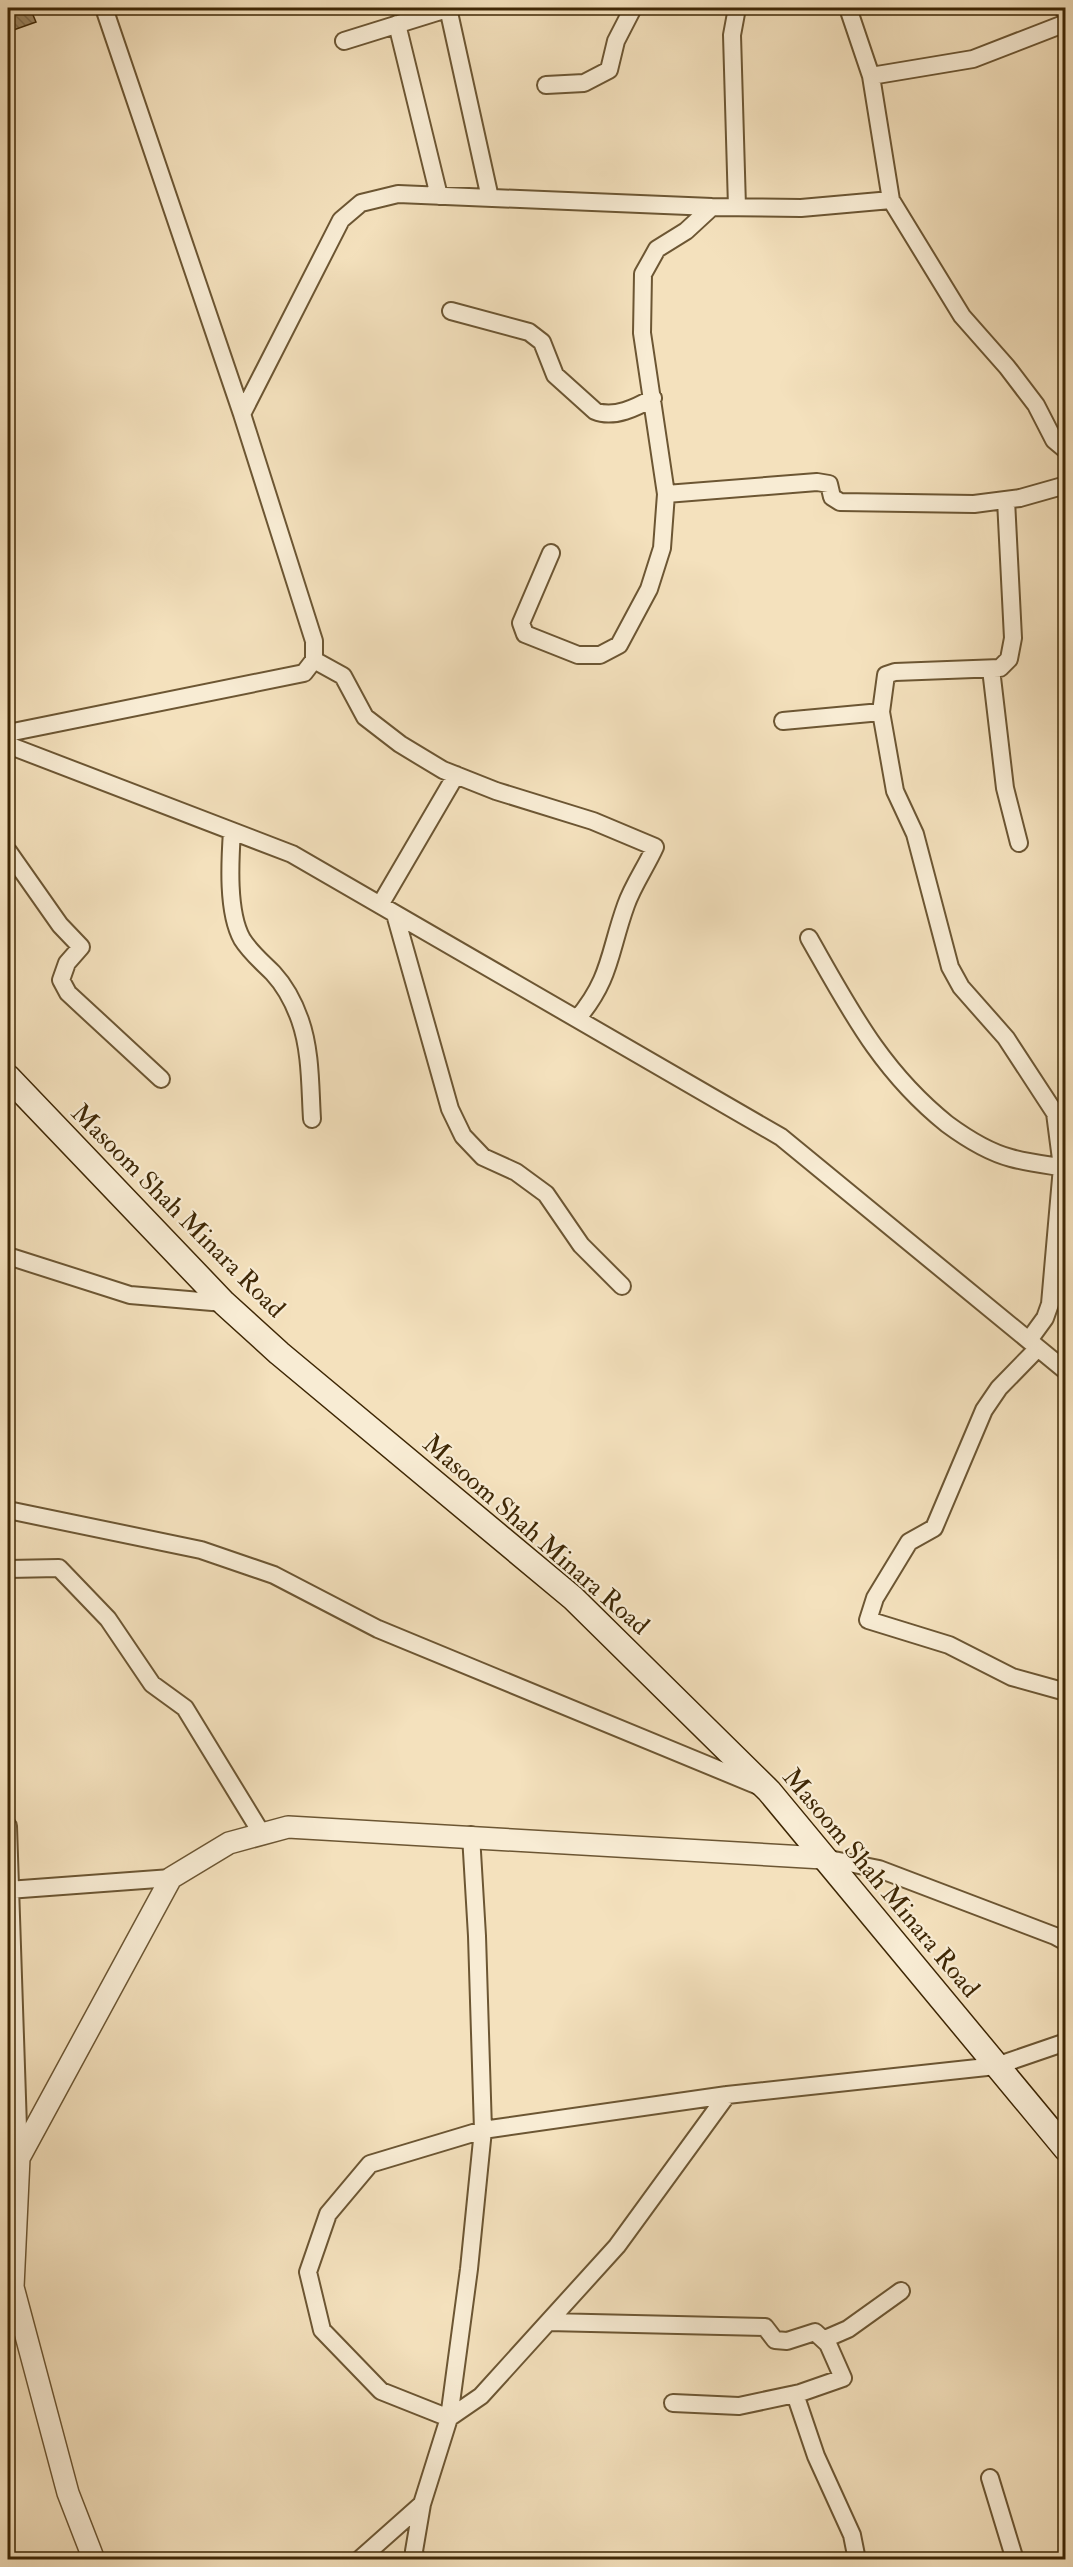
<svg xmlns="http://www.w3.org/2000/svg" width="1073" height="2567" font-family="'IM FELL Double Pica',serif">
<defs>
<pattern id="building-back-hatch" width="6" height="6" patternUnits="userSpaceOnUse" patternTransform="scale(1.5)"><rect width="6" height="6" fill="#9d8865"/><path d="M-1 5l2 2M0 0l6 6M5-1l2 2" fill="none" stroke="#816f51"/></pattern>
</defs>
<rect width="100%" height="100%" fill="#f4e1bd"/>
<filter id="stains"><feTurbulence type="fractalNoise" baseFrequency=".00333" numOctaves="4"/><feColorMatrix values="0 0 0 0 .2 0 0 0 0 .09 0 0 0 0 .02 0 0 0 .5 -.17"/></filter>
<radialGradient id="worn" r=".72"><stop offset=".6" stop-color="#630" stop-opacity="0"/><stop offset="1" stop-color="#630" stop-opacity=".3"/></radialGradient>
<path fill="url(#building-back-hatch)" stroke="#3e2705" stroke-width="1.5" d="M8,8H30L36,22L8,32Z"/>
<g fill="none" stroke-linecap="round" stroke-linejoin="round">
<g stroke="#6c5633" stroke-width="20">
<path id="minor" d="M104,8L242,414
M448,8L490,198
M737,8L732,35L737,207
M848,8L871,76L891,200L962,316L1007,367L1036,405L1054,440L1066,450
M397,24L439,196
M344,41L450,8
M871,76L973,59L1066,23
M546,85L584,83L609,70L616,41L633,8
M451,311L529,332L542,342L555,375L595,411C614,419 637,407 653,398
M666,494L817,482L829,484L832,497L840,502L974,504L1020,498L1066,485
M551,553L521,623L525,634L578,655H600L619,645L649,589L662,548L666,494L642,333L643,274L657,249L686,231L712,207
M314,660L343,676L365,717L400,744L443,770L496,791L593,821L655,847C646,867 633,885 626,905C609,952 611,979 577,1019
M991,669L1005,788L1019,843
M881,712L886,675L895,672L1000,668L1009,659L1013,638L1006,500
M783,721L881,712L895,791L915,834L950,967L961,987L1006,1038L1055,1113L1062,1167L1050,1304L1045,1318L1029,1340
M8,733L304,673L314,660V641L242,414L341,220L361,203L398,194L712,207L801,208L891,200
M8,745L292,854L781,1137L1066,1371
M232,831C230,861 227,912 242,939C250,952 262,962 273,973C285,986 294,1003 300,1020C311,1051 310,1087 312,1119
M8,851L60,925L81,947L67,963L61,980L68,993L161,1079
M380,905L456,775
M395,914L450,1109L463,1136L483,1157L516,1172L546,1194L581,1245L622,1286
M809,938C850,1010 881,1071 947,1124C966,1138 988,1152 1011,1158C1029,1163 1048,1165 1066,1168
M8,1256L130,1295L224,1303
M1038,1348L999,1388L984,1410L934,1528L909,1542L875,1598L868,1620L949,1645L1012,1677L1066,1692
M8,1510L201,1550L274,1575L378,1629L761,1787
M8,1569L59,1568L108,1619L152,1684L185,1708L262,1834
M8,1826L19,2158
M824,1858L879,1869L1055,1936L1066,1942
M8,1890L171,1878
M727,2095L617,2246L481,2396L449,2418L381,2391L322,2330L308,2272L328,2214L370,2164L483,2130L727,2095L996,2066L1066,2042
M548,2322L765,2327L775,2340L787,2341L815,2332L828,2344L843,2378L800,2393L739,2406L673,2403
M825,2339L848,2329L901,2291
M795,2394L816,2456L852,2535L857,2560
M990,2478L1015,2560
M359,2560L422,2504L449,2418L469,2269L483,2130L477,1936L471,1835
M416,2560L414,2551L422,2504"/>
</g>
<g stroke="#6c5633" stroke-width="24">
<path id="tertiary" d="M1065,8H1066
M94,2560L68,2493L13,2287L19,2158L171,1878L229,1843L288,1827L823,1858"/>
</g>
<g stroke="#3e2705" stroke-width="27">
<path id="secondary" d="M8,1077L224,1303L279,1353L573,1598L769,1791L1066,2149"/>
</g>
<use href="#minor" stroke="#f8ecd4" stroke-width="16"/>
<use href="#tertiary" stroke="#f8ecd4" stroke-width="21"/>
<use href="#secondary" stroke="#f8ecd4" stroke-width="24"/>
</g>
<g text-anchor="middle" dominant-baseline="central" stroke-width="4.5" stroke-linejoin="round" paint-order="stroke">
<g font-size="26" fill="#3e2705" stroke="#f8ecd4">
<text transform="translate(178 1211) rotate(45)">Masoom Shah Minara Road</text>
<text transform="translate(536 1535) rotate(41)">Masoom Shah Minara Road</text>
<text transform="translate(881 1883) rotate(50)">Masoom Shah Minara Road</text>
</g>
</g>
<rect width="1073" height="2567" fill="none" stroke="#f4e1bd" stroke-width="30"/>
<rect x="9" y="9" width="1055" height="2549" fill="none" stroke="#3e2705" stroke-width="3"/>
<rect x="15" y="15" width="1043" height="2537" fill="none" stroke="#3e2705" stroke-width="1.5"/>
<rect width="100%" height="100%" filter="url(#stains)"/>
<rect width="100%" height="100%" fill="url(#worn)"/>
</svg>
